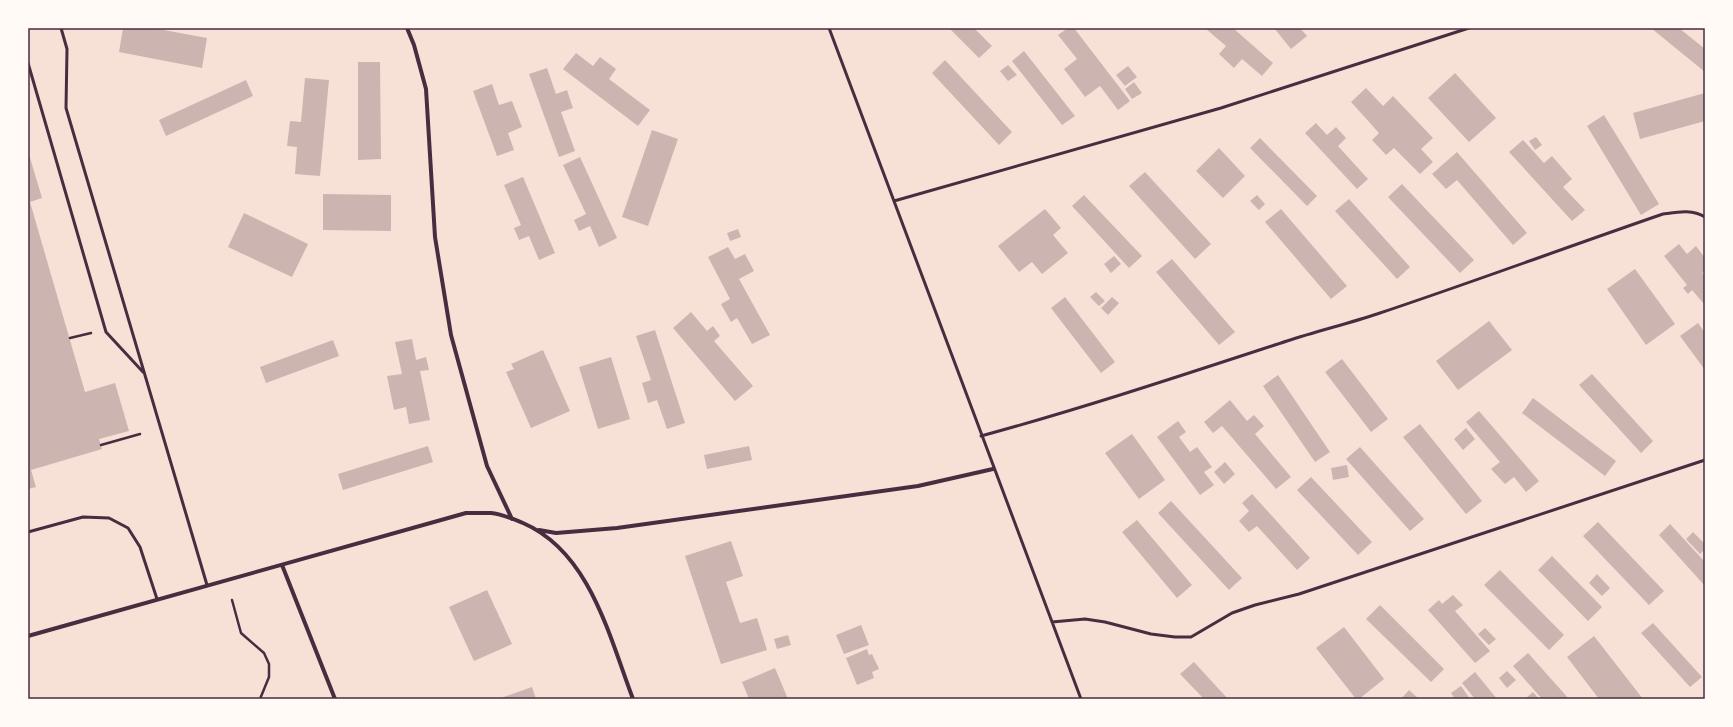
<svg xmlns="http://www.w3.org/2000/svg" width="1733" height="727" font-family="Signika,sans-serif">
<rect width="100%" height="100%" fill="#f7e1d7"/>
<path fill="#ccb4b1" d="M123,28H153L207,38L202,68L119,52Z
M949,28H974L992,46L979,58Z
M1068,28H1074L1130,101L1118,110L1100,86L1085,97L1064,69L1077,59L1058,35Z
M1205,28H1233L1273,63L1262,76L1242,59L1234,68L1219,54L1226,46Z
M1274,28H1300L1307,36L1291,49Z
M1651,28H1679L1705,49V72Z
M1024,51L1075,116L1062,125L1012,61Z
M576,53L593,66L600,57L616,69L609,79L650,110L638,126L563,69Z
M945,60L1012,132L999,145L932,73Z
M358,62H380L381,159L358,160Z
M1008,65L1017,75L1008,81L1000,71Z
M1128,66L1137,77L1125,86L1116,75Z
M547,68L556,94L567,90L573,108L561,112L575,151L559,157L529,74Z
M1455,73L1496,118L1469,142L1428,98Z
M305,78L329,80L320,176L295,174L297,147L287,146L290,121L301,122Z
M246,80L253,96L166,136L159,120Z
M1134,82L1142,93L1132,99L1125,89Z
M492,84L499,105L512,101L522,127L508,133L514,150L497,156L473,91Z
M1366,88L1383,106L1393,96L1433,138L1421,149L1433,162L1420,174L1394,148L1386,155L1372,140L1379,133L1351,102Z
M1705,93V121L1640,139L1633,113Z
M1604,115L1659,204L1641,215L1587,126Z
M1316,123L1327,135L1336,127L1346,138L1338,146L1368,179L1357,189L1305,133Z
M652,130L678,139L648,226L622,217Z
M1536,137L1542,145L1535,150L1529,141Z
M1260,138L1317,196L1307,206L1250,148Z
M1523,140L1544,163L1552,156L1572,179L1563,187L1585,210L1572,221L1509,152Z
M1219,148L1245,176L1223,198L1196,171Z
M28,151L42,198L30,202L85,392L115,383L129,431L99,439L102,449L31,470L36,487L28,489Z
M1457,152L1527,233L1513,245L1457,180L1446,189L1432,174Z
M580,157L617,238L599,247L590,226L579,231L574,220L586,214L563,165Z
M1145,172L1211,244L1195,259L1129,186Z
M523,177L555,253L539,260L529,236L519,240L514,228L521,225L504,185Z
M1402,184L1474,260L1460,273L1388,197Z
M323,194L391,195V231L323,230Z
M1084,195L1142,256L1129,268L1072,206Z
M1257,195L1265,204L1259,210L1250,201Z
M1349,199L1410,267L1397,279L1335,211Z
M1045,209L1061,228L1053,235L1068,253L1042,274L1032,262L1019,272L998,246Z
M1281,209L1347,286L1331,299L1265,222Z
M244,213L308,244L292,277L228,247Z
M738,229L741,237L730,241L727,233Z
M1679,244L1687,254L1696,246L1705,258V270L1702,273L1705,277V305L1692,290L1688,294L1683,288L1687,285L1664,256Z
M728,247L735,259L745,254L754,271L739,279L770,335L752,344L737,318L731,322L721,304L730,299L708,257Z
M1114,256L1121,264L1111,273L1104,264Z
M1172,259L1235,332L1219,345L1156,272Z
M1635,269L1675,324L1646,345L1607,289Z
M1096,292L1105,301L1099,306L1090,297Z
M1065,297L1115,362L1101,373L1051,308Z
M1112,297L1119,303L1108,315L1101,308Z
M691,312L707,331L713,326L720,336L714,341L753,386L735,401L673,328Z
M1489,321L1512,350L1458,390L1436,361Z
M1698,323L1705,333V370L1680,336Z
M655,330L685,423L667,429L657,400L648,403L642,383L651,380L636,336Z
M412,339L416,360L426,357L429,370L420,371L430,420L409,424L406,407L394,410L387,376L402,374L395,342Z
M333,340L339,356L266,383L260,367Z
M543,350L570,411L531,428L506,372L514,369L511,364Z
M611,357L630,419L598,429L579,367Z
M1342,359L1388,419L1371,432L1325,372Z
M1592,374L1653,441L1641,453L1579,385Z
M1278,375L1330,452L1315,462L1263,386Z
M1533,398L1616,461L1605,476L1522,413Z
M1230,400L1247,421L1254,415L1264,426L1255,434L1291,477L1276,489L1222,426L1213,433L1204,422Z
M1479,411L1539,481L1526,492L1514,477L1505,484L1491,469L1500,462L1466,422Z
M1178,421L1186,432L1179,437L1190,452L1197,447L1212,467L1204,472L1214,485L1200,495L1157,437Z
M1420,424L1482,501L1466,514L1403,437Z
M1466,428L1475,439L1463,450L1454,439Z
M1132,434L1165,480L1139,499L1105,453Z
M428,446L433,462L343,490L338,474Z
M749,446L752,460L707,469L704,455Z
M1360,447L1424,519L1410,531L1346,459Z
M1225,462L1235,474L1224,484L1214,472Z
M1347,465L1349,477L1333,480L1331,468Z
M1311,477L1372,542L1358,555L1297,490Z
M1252,494L1310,558L1297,570L1257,526L1249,532L1239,521L1249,511L1242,503Z
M1171,501L1242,578L1229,590L1158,513Z
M1137,520L1192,585L1177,598L1122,532Z
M1598,522L1664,591L1649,605L1583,536Z
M1670,524L1705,562V586L1659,535Z
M1693,532L1705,544V549L1700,554L1686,539Z
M731,541L743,576L726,582L740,623L757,618L767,650L721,664L685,556Z
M1552,556L1602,607L1588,621L1538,570Z
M1500,570L1564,635L1549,650L1484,585Z
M1597,574L1610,588L1602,596L1589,583Z
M487,590L512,644L474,661L449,607Z
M1453,595L1463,605L1455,611L1490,651L1475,663L1428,610L1439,600L1442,604Z
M1380,605L1444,669L1431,682L1366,619Z
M1653,623L1702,677L1690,687L1641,633Z
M861,625L869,645L844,654L836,635Z
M1344,627L1384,679L1359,699H1356L1316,648Z
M1485,628L1496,639L1489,645L1478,634Z
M788,635L791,645L777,649L774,639Z
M1594,636L1643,699H1599L1567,657Z
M867,649L869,655L872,654L879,669L872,672L874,678L857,685L846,658Z
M1528,653L1569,699H1542L1513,666Z
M1194,662L1228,699H1204L1180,674Z
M775,668L788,699H749L742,682Z
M1507,671L1516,680L1507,688L1499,678Z
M1475,672L1497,699H1475L1462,683Z
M1461,686L1470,699H1455L1451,693Z
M532,687L536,699H498Z
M1409,690L1419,699H1401Z
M1533,692L1539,699H1525Z"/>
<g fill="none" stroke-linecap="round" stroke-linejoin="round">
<path stroke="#4a2c40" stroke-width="2.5" d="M70,338L91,333
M101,445L140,434
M232,600L241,633L264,653L269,664V677L260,699"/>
<path stroke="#4a2c40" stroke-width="3" d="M61,28L67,49L66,108L207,585
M829,28L1081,699
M28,63L106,332L143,372
M894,201L1221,108L1469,28
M981,436C1084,408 1186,374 1287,341C1317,331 1347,324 1377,314C1473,282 1567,247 1663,214C1678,212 1692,209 1705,217
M28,532L83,517L109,518L128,528L140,547L157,599
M1052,622L1085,619L1105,622L1151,634L1175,637H1191L1232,613L1255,605L1299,594L1705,460"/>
<path stroke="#4a2c40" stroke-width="4" d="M407,28L414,45L426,89L435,237L451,335L487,466L512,519
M539,530L556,533L617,528L918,486L993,469
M282,565L335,699
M28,636L466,513C475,513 483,513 491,513C502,514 513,519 523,523C590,552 609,636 633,699"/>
</g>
<rect width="1733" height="727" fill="none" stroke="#fffaf5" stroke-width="58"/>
<rect x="29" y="29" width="1675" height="669" fill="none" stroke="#4a2c40" stroke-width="1.5"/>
</svg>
